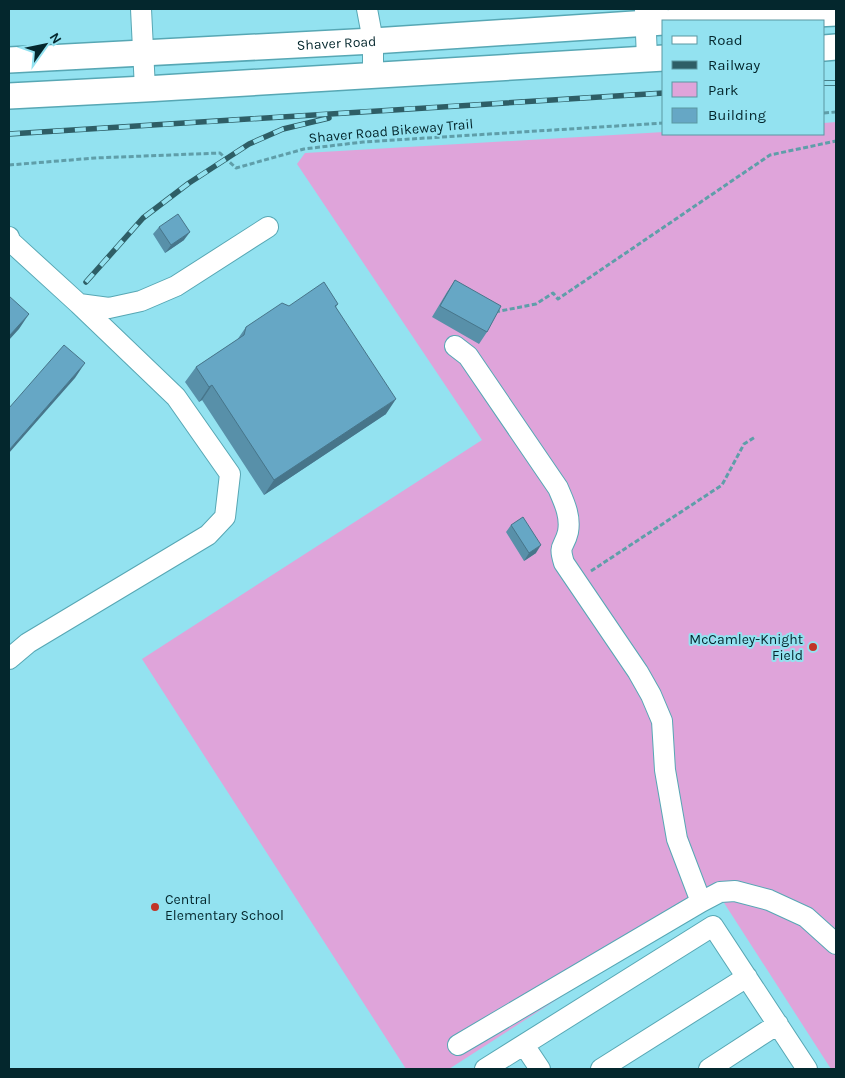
<svg xmlns="http://www.w3.org/2000/svg" width="845" height="1078" font-family="Karla,sans-serif">
<rect width="100%" height="100%" fill="#93e2f0"/>
<path fill="#dfa4da" d="M836,122V1069H831L719,895L449,1069H406L142,659L482,440L297,164L305,153L664,132V134H824V123Z"/>
<g fill="none" stroke-linecap="round" stroke-linejoin="round">
<g stroke="#57a7b4" stroke-width="22">
<path id="minor" d="M141,9L145,89
M367,9L373,41V76
M645,9L647,59
M9,237L10,241L79,304L109,308L141,301L176,286L268,227
M455,346L468,356L558,488C564,502 571,516 568,532C564,549 558,543 564,563L638,672L651,695L662,721L665,770L677,839L701,902
M9,659L28,643L208,535L225,517L230,474L176,397L79,304
M458,1045L701,902L720,892L735,891L769,900L806,917L836,944
M524,1045L540,1069
M485,1069L713,926L807,1069
M601,1069L747,977
M709,1069L778,1024"/>
</g>
<g stroke="#57a7b4" stroke-width="28">
<g id="major">
<path d="M675,21L836,13"/>
<path d="M824,48L836,47"/>
<path id="s1" d="M9,60L373,41L664,22"/>
<path d="M9,96L145,89L664,58"/>
</g>
</g>
<path stroke="#5f9ea9" stroke-width="3" stroke-dasharray="5 2.5" stroke-linecap="butt" d="M824,113L836,112
M9,165L95,158L220,153L236,168L304,149L363,142L664,123
M495,312L536,304L553,293L558,299L770,155L836,141
M591,571L722,485L744,444L755,437"/>
<use href="#minor" stroke="#fff" stroke-width="20"/>
<use href="#major" stroke="#fff" stroke-width="25"/>
<g stroke="#2e5e66" stroke-width="5.5">
<path id="rail" d="M824,83H836
M9,134L664,93
M86,282L143,218L189,183L249,144L283,129L329,118"/>
</g>
<use href="#rail" stroke="#93e2f0" stroke-width="4" stroke-dasharray="11" stroke-linecap="butt"/>
</g>
<path fill="#5890a9" d="M159,227L184,240L165,253L153,234Z
M455,280L487,332L479,344L432,317L447,292Z
M338,304L336,307L386,414L264,495L202,400L199,402L185,382L196,367L237,340L246,327L289,306Z
M511,525L536,553L524,561L506,532Z"/>
<path fill="#47758a" d="M190,232L184,240L165,253L171,245Z
M29,314L19,329L9,340V336Z
M85,363L75,378L9,453V450Z
M212,385L202,400L199,402L209,387Z
M396,399L386,414L264,495L274,480Z
M541,545L536,553L524,561L529,553Z"/>
<path fill="#66a7c5" stroke="#47758a" d="M178,214L190,232L171,245L159,227Z
M455,280L501,306L487,332L440,306Z
M324,282L338,304L335,306L396,399L274,480L212,385L209,387L196,367L244,335L246,327L282,303L289,306Z
M9,296L29,314L9,336Z
M64,345L85,363L9,450V408Z
M523,517L541,545L529,553L511,525Z"/>
<g fill="#c13427" stroke="#93e2f0" stroke-width="2">
<circle cx="813" cy="647" r="5"/>
<circle cx="155" cy="907" r="5"/>
</g>
<g text-anchor="middle" dominant-baseline="central" stroke-width="4" stroke-linejoin="round" paint-order="stroke">
<g font-size="14" fill="#04272d" stroke="#93e2f0">
<text stroke="none"><textPath href="#s1" startOffset="328">Shaver Road</textPath></text>
<text transform="translate(391 131) rotate(-5)">Shaver Road Bikeway Trail</text>
</g>
<g font-size="14" fill="#04272d" stroke="#93e2f0" text-anchor="end">
<text x="803" y="639">McCamley-Knight<tspan x="803" dy="16">Field</tspan></text>
<text x="165" y="899" text-anchor="start">Central<tspan x="165" dy="16">Elementary School</tspan></text>
</g>
</g>
<rect width="845" height="1078" fill="none" stroke="#04272d" stroke-width="20"/>
<rect x="662" y="20" width="162" height="115" fill="#93e2f0" stroke="#5a97a2"/>
<rect x="672" y="36" width="25" height="8" fill="#ffffff" stroke="#5a97a2"/>
<text x="708" y="45" font-size="15" fill="#04272d">Road</text>
<rect x="672" y="61" width="25" height="8" fill="#2e5e66" stroke="#5a97a2"/>
<text x="708" y="70" font-size="15" fill="#04272d">Railway</text>
<rect x="672" y="82" width="25" height="15" fill="#dfa4da" stroke="#5a97a2"/>
<text x="708" y="95" font-size="15" fill="#04272d">Park</text>
<rect x="672" y="108" width="25" height="15" fill="#66a7c5" stroke="#5a97a2"/>
<text x="708" y="120" font-size="15" fill="#04272d">Building</text>
<g transform="translate(45 45) rotate(57)" stroke="#93e2f0" stroke-width="4" paint-order="stroke">
<path d="M0-4L9 19L0 12L-9 19Z" fill="#04272d"/>
<text y="-8" font-size="14" font-weight="bold" text-anchor="middle" fill="#04272d">N</text>
</g>
</svg>
